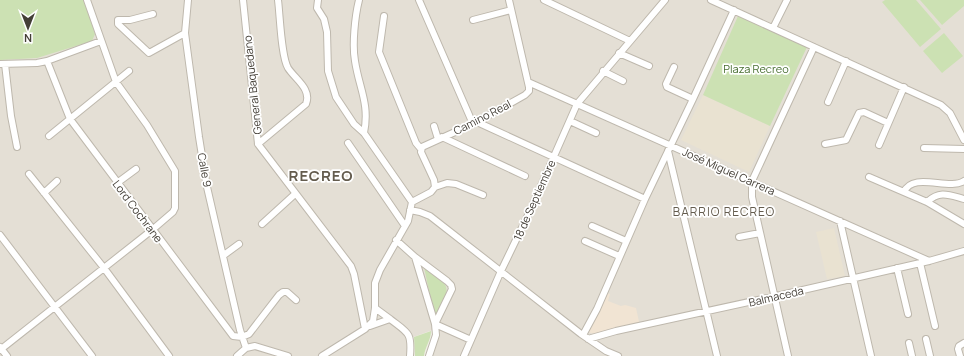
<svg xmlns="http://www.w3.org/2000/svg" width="964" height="356" font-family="Manrope,sans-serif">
<rect width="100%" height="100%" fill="#f1eee6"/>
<path fill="#e4dfd5" d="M0,0H964V356H431L438,341V328L408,339L407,356H0Z"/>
<path fill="#f1e4d3" d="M605,293L610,294L608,301L621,306L625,305L636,308L640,326L597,335L588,332Z"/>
<path fill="#e9e2d1" d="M703,95L770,126L749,172L681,140Z
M834,228L845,276L827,279L816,232Z"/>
<path fill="#cce1b3" d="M0,0H84L95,34L92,41L37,58L0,60Z
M885,0H916L941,29L920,47L882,2Z
M920,0H964V6L942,25Z
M738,16L807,47L770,126L703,95Z
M944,33L963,56L942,73L923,51Z
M424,267C452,288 451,284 437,316L434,315Z
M431,331C431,340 425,347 424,356H415L414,337Z"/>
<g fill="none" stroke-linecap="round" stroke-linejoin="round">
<g stroke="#beb8ad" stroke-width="8">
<path id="minor" d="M188,0L185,33L199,137L207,187L240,330L246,348
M243,0L258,144L351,266L354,274L365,329
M318,0L317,8L324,19L327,32L328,71L336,97L354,124L364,133L412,202
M359,0C355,16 352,45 355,61C359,88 370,104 364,133
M419,0L473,124
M544,0L630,41
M711,0L941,105L950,113L964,140
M153,14L130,20H118V24L149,53L185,33
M384,16L379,52L416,143L421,149
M473,20L511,10
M773,28L787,0
M619,53L649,66
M47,61L70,119L233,336L242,337L249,334L279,295L283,292H287L296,300
M0,64L37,63L47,61L101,41
M5,64L11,116L17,147
M674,67L666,84L667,87L693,99
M603,71L623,81
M528,82L929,261
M828,102L846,61
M570,121L596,133
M477,122L645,199
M434,126L438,139
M49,136L129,71
M442,137L525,176
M348,143L405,226
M258,144L306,104C312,89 295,79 288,68C281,56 280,15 278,0
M825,144L846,140L859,113L864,112L888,123
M879,145L904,87
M924,148L964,149
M668,151L717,356
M29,174L104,268L169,356
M869,177L927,202L964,224
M117,183L136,169
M435,187L447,183L456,184L483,195
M904,192C913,171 949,191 964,181
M44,193L57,181
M927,202C940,190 949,195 964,199
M410,210L420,212L430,216L581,334L606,351L618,356
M840,221L871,356
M262,224L295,194
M592,226L626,241
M0,235L92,356
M739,237L760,233
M396,240L415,257L435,324L436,335L429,356
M585,241L619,256
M224,255L239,244
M415,257L447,281L451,285L452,289L435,324L471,340
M920,263L935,326
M897,268L908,314
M375,308L390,319
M370,326L390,319C408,333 412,332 410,356
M583,335L597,309L645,199L693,99L734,10
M588,339L616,331L781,295L929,261L964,251
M926,339L930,356
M909,343L912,356
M0,347L7,356
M0,350L152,230L173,212L175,208V171L147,125L116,82L87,0
M237,356L246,348L255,346L288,356
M322,356L365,329L373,321L375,308V283L380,270L408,221L412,202L431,192L435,187L434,180L421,152L422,147L477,122L525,95L529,91V87L509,0
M464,356L501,271L529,213L577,104L665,0
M788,356L752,197V181L814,47
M960,356L958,349L959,346L964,343"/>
</g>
<use href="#minor" stroke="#fff" stroke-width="6"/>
</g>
<g text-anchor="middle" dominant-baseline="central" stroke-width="3.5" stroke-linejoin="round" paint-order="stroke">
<g font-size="11" fill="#476e30" stroke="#fff">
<text x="756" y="68">Plaza Recreo</text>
</g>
<g font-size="11" fill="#433e36" stroke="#fff">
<text transform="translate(252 85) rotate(-96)">General Baquedano</text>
<text transform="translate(482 117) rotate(-27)">Camino Real</text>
<text transform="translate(205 170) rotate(80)">Calle 9</text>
<text transform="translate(729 171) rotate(24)">José Miguel Carrera</text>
<text transform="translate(534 200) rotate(-66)">18 de Septiembre</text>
<text transform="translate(138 211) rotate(53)">Lord Cochrane</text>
<text transform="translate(776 296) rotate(-13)">Balmaceda</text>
</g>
<g font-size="12" letter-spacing="1" fill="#645c4e" stroke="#fff">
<text x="724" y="211">BARRIO RECREO</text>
</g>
<g font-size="15" font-weight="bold" letter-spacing="1" fill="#645c4e" stroke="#fff">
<text x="321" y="175">RECREO</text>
</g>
</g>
<g transform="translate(28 28) rotate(180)" stroke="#ffffff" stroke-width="3" paint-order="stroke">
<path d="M0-3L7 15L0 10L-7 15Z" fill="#433e36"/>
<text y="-6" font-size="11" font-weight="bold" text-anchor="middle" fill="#433e36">N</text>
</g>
</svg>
